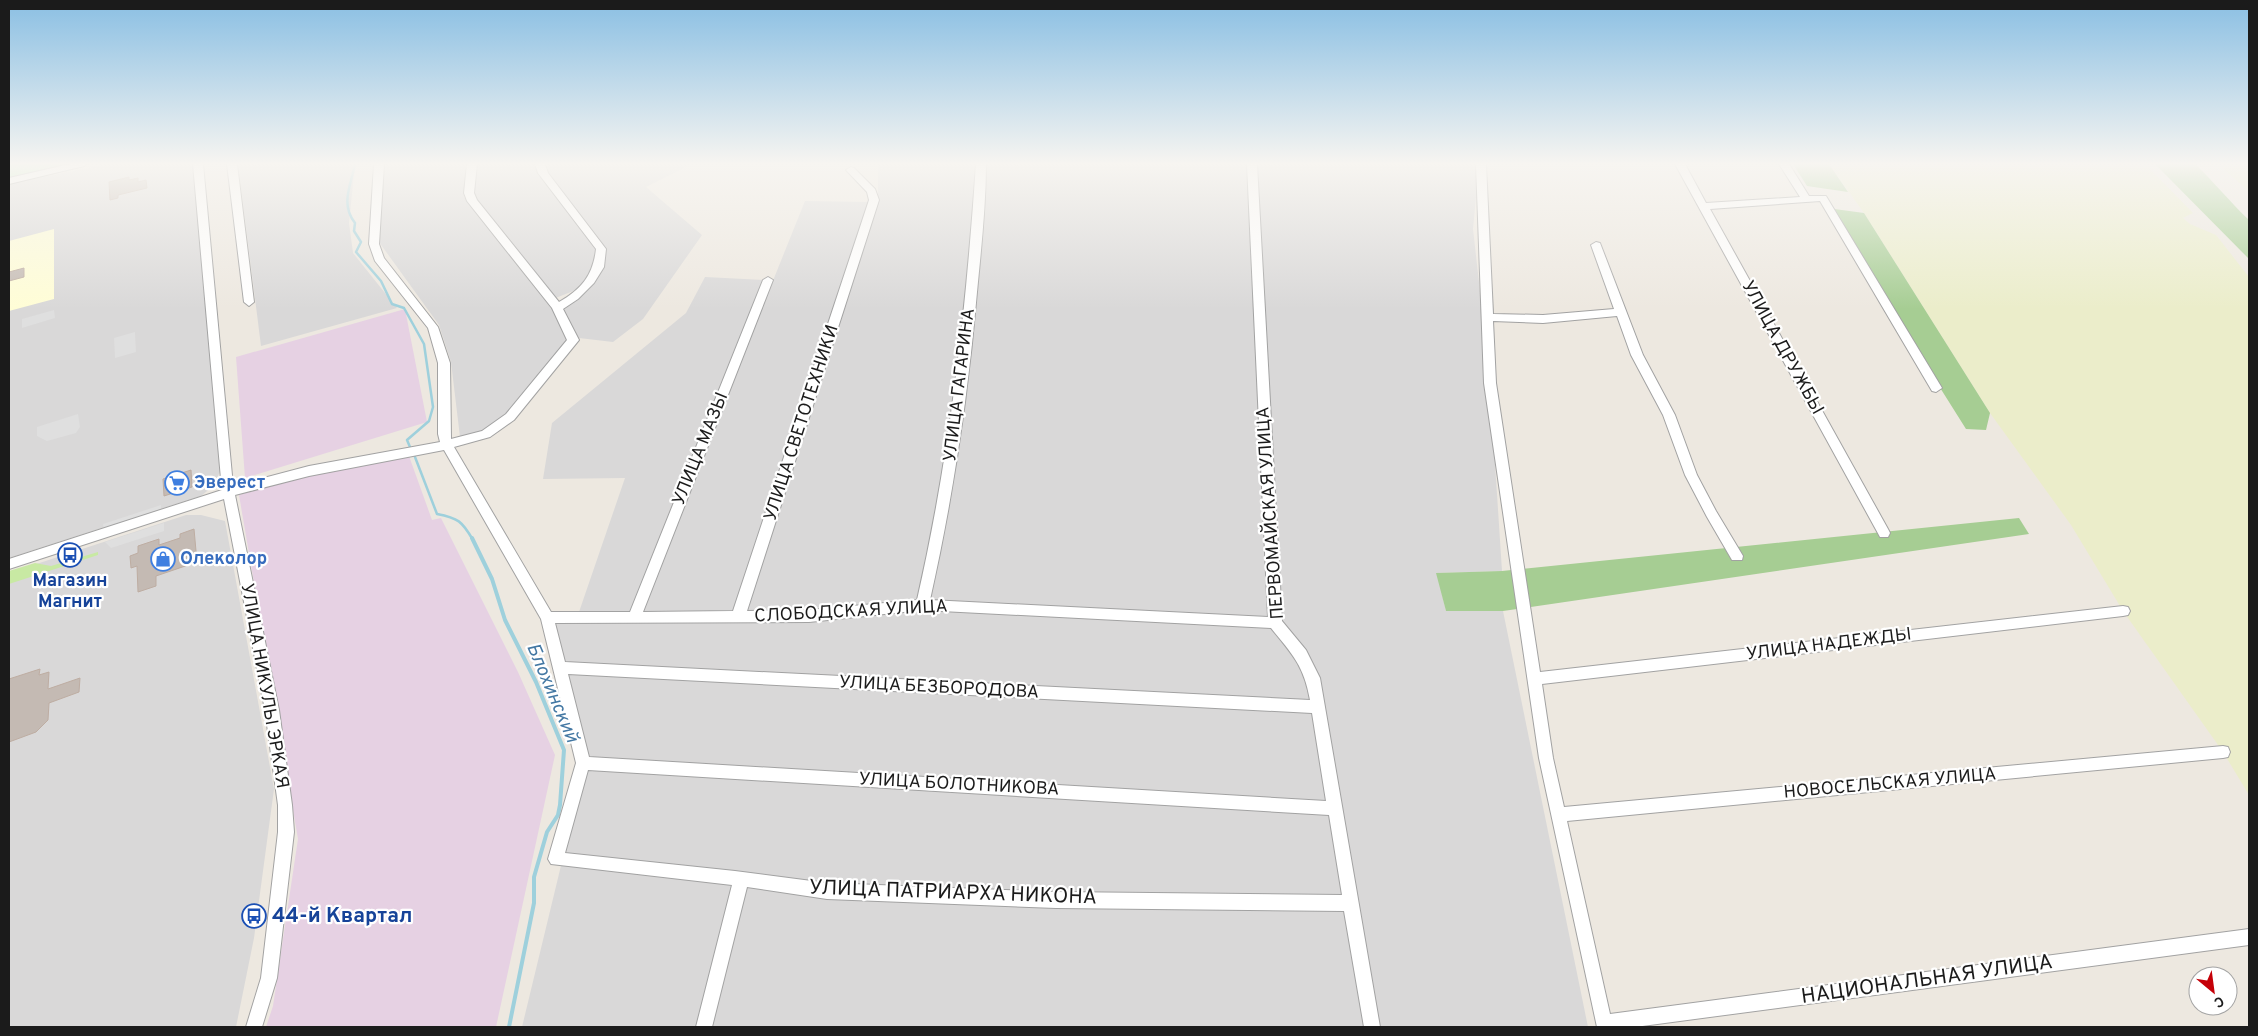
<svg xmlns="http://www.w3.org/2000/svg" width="2258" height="1036" font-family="Overpass,sans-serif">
<rect width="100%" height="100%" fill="#ede8e0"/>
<path fill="#d9d8d8" d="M107,164H193L220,472L212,487L201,496L9,558V184Z
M238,164H355L349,223L353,253L397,308L261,346Z
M383,164H467L464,197L553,308L569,340L508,415L486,431L460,437L451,362L439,325L379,242Z
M473,164H536L540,175L599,250L597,268L581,288L553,299L470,193Z
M543,164H692L646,187L702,235L643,319L613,342L579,338L563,310L585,289L603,248L543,167Z
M878,164H978L972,265L952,431L918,601L808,612L744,614L878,202Z
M984,164H1479L1473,229L1489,371L1502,571L1437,573L1446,611H1503L1588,1027H522L587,758L550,620L924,608L978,265Z
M805,201L869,202L736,615L639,614Z
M705,277L765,280L632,613L579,612L625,478L543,479L552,423L686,313Z
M186,515H201L225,521L274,789L254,938L236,1027H9V573Z"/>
<path fill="#e6d1e3" d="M405,309L427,422L245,478L236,357Z
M409,456L432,520L441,518L518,672L555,755L496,1027H266L273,1006L298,839L239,495L285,481Z"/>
<path fill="#fffdd6" d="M54,229V299L9,311V241Z"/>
<path fill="#ebedca" d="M1829,164H2145L2193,213L2183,218L2190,224L2216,235L2249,277V795L2223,752L2123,611L2071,525L1990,413L1864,213Z
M2219,164H2249V192Z"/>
<path fill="#c8e9a3" d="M98,552V555L9,584V571L35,563L51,566Z"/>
<path fill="#a6cd93" d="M1793,164H1829L1848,192L1807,186Z
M2155,164H2195C2214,182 2230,202 2249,220V259Z
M1827,208L1864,213L1990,413L1986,430L1966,429Z
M2019,518L2029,534L1503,611H1446L1436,573L1502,571Z"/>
<path fill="#bafabc" d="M9,164H69L9,178Z"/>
<path fill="#dfdfdf" d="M54,310L55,318L22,328V319Z
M135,332L136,352L115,358L114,338Z
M78,414L80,427L76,433L47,441L37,436V427Z
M161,505V511L104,530L103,524Z
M164,523V531L111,548L105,542Z"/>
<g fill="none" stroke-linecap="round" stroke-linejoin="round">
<path stroke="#9ed0dc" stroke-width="2.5" d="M355,164C351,185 340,204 355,223L354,231L361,242L356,252L381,281L392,304L404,308L424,344L433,407L429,421L407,440L410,447
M415,457L437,514C458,518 462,521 473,540"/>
<path stroke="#9ed0dc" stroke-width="4" d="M472,538L492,579L505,620L536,682L564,750L560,805L558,815L547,832L534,877V903L509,1027"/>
</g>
<path fill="#c4bab3" stroke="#beada2" d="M129,177V180L138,178V182L146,180L147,188L118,195V198L110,200L109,182Z
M24,268V277L9,281V272Z
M191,470L192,487L164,496L163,479Z
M194,529L197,562L156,576V586L138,592L137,566L131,568L130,556L138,553V546L159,539V545L180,538V534Z
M40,669L39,675L49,672L48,689L80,678L79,692L49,703L48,720L36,732L9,742V679Z"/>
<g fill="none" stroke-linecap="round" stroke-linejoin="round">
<g stroke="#a2a2a2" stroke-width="2">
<path id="street" d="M70,164H86L84,166L9,184V178Z
M193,164H203L233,486L309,466L440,442L438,434V363L428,328L375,261L369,244L374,164H384L379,244L384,258L438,327L450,363L451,439L482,431L506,414L567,340L552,308L467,201L464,193L467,164H477L474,193L477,200L559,302C582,289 593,275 596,249L538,173L535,164H545L548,173L606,249L604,267L594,283L578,299L563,309L579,340L514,420L490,437L454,447L551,612H630L763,280L768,277L773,280L643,612L733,611L869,200L867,192L846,170L851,167L854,168L875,189L879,200L747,611L809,610L917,600C950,456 966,311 976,164H986C986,206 981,250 977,292C968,396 953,498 930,600L1268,617L1247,164H1257L1282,621L1306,650L1320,678L1380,1027H1364L1344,911L1056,908L827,899L747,887L712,1027H696L732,885L551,864L548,859L576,763L541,619L444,450L309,476L235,495L279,710L292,805L294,832L277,978L262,1027H246L261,978L278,832V805L265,710L224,499L9,569V559L222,490ZM922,610L1271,628C1293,655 1304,666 1310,700L565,662L555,623L809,622ZM568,674L1312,713L1326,801L589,757ZM588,770L1329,815L1342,895L1056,892L827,883L735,871L565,853Z
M227,164H237L254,302L249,306L244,302Z
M1476,164H1486L1493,314L1543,315L1614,309L1591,245L1596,242L1600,243L1643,355L1675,415L1697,475L1716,511L1743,556L1742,560H1732L1707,517L1685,475L1663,415L1631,355L1617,316L1543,323L1493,321L1496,383L1540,672L2123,606L2128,607L2130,611L2128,615L2123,616L1542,684L1553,758L1564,807L2223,746L2228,747L2230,752L2228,757L2223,758L1567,821L1610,1014L2249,929V945L1635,1027H1597L1539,758L1484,383Z
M1675,164H1685L1706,203L1800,197L1779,164H1789L1809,196H1826L1942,388L1936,392L1932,391L1820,201L1710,209L1888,529L1890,533L1888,537H1880Z"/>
</g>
<use href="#street" fill="#fff" fill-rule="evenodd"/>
</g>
<linearGradient id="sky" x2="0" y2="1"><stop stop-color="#8abfe3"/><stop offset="0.53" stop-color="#f7f5f1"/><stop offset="1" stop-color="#f7f5f1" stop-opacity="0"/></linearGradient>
<rect width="2258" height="309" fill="url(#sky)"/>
<defs>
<g id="supermarket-ring" transform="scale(1.25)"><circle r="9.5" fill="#fff" stroke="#3f7fe0" stroke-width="1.5"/><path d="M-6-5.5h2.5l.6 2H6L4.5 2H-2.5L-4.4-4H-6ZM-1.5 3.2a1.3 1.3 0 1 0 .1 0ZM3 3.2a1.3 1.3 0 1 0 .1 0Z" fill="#3f7fe0"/></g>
<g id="bus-ring" transform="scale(1.25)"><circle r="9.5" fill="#fff" stroke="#1a4fb4" stroke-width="1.5"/><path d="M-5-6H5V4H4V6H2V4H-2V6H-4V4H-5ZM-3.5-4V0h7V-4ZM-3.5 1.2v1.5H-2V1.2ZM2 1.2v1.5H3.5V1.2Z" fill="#1a4fb4"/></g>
<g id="shop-ring" transform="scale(1.25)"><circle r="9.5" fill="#fff" stroke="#3f7fe0" stroke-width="1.5"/><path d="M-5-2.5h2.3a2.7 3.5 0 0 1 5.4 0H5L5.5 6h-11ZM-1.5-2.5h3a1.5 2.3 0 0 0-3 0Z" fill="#3f7fe0"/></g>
</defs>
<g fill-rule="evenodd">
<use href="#supermarket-ring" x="177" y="483"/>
<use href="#bus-ring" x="70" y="555"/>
<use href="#shop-ring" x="163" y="559"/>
<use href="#bus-ring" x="254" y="916"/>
</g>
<g text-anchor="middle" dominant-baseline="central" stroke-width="4.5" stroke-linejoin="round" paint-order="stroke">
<g font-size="18" fill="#1b1b1b" stroke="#fff">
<text transform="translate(1782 348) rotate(61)">УЛИЦА ДРУЖБЫ</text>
<text transform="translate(960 385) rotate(-83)">УЛИЦА ГАГАРИНА</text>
<text transform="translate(802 423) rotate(-72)">УЛИЦА СВЕТОТЕХНИКИ</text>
<text transform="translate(701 449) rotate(-68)">УЛИЦА МАЗЫ</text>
<text transform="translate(1271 513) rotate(-94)">ПЕРВОМАЙСКАЯ УЛИЦА</text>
<text transform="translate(851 612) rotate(-3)">СЛОБОДСКАЯ УЛИЦА</text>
<text transform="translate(1829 645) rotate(-7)">УЛИЦА НАДЕЖДЫ</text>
<text transform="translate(264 686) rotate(80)">УЛИЦА НИКУЛЫ ЭРКАЯ</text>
<text transform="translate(939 688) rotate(3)">УЛИЦА БЕЗБОРОДОВА</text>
<text transform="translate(1890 784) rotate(-5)">НОВОСЕЛЬСКАЯ УЛИЦА</text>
<text transform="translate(959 785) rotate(3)">УЛИЦА БОЛОТНИКОВА</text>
</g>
<g font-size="18" font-weight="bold" fill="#366cbe" stroke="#fff" text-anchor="start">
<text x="194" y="483">Эверест</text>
<text x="180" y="559">Олеколор</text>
</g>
<g font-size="18" font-weight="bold" fill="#164399" stroke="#fff">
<text x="70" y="581">Магазин<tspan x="70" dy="21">Магнит</tspan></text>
</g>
<g font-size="19" font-style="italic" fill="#4478a3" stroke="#fff">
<text transform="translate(552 693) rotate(67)">Блохинский</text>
</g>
<g font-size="21" fill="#1b1b1b" stroke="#fff">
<text transform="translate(953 893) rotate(2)">УЛИЦА ПАТРИАРХА НИКОНА</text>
<text transform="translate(1927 980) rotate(-8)">НАЦИОНАЛЬНАЯ УЛИЦА</text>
</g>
<g font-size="21" font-weight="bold" fill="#164399" stroke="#fff" text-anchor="start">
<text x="272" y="916">44-й Квартал</text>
</g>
</g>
<rect width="2258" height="1036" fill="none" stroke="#1b1b1b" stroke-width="20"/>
<g transform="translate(2213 991) rotate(151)"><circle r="24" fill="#ffffff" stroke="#a4a4a4"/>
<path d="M0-4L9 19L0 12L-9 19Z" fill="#c50008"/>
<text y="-8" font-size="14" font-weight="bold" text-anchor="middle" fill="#1b1b1b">С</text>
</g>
</svg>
